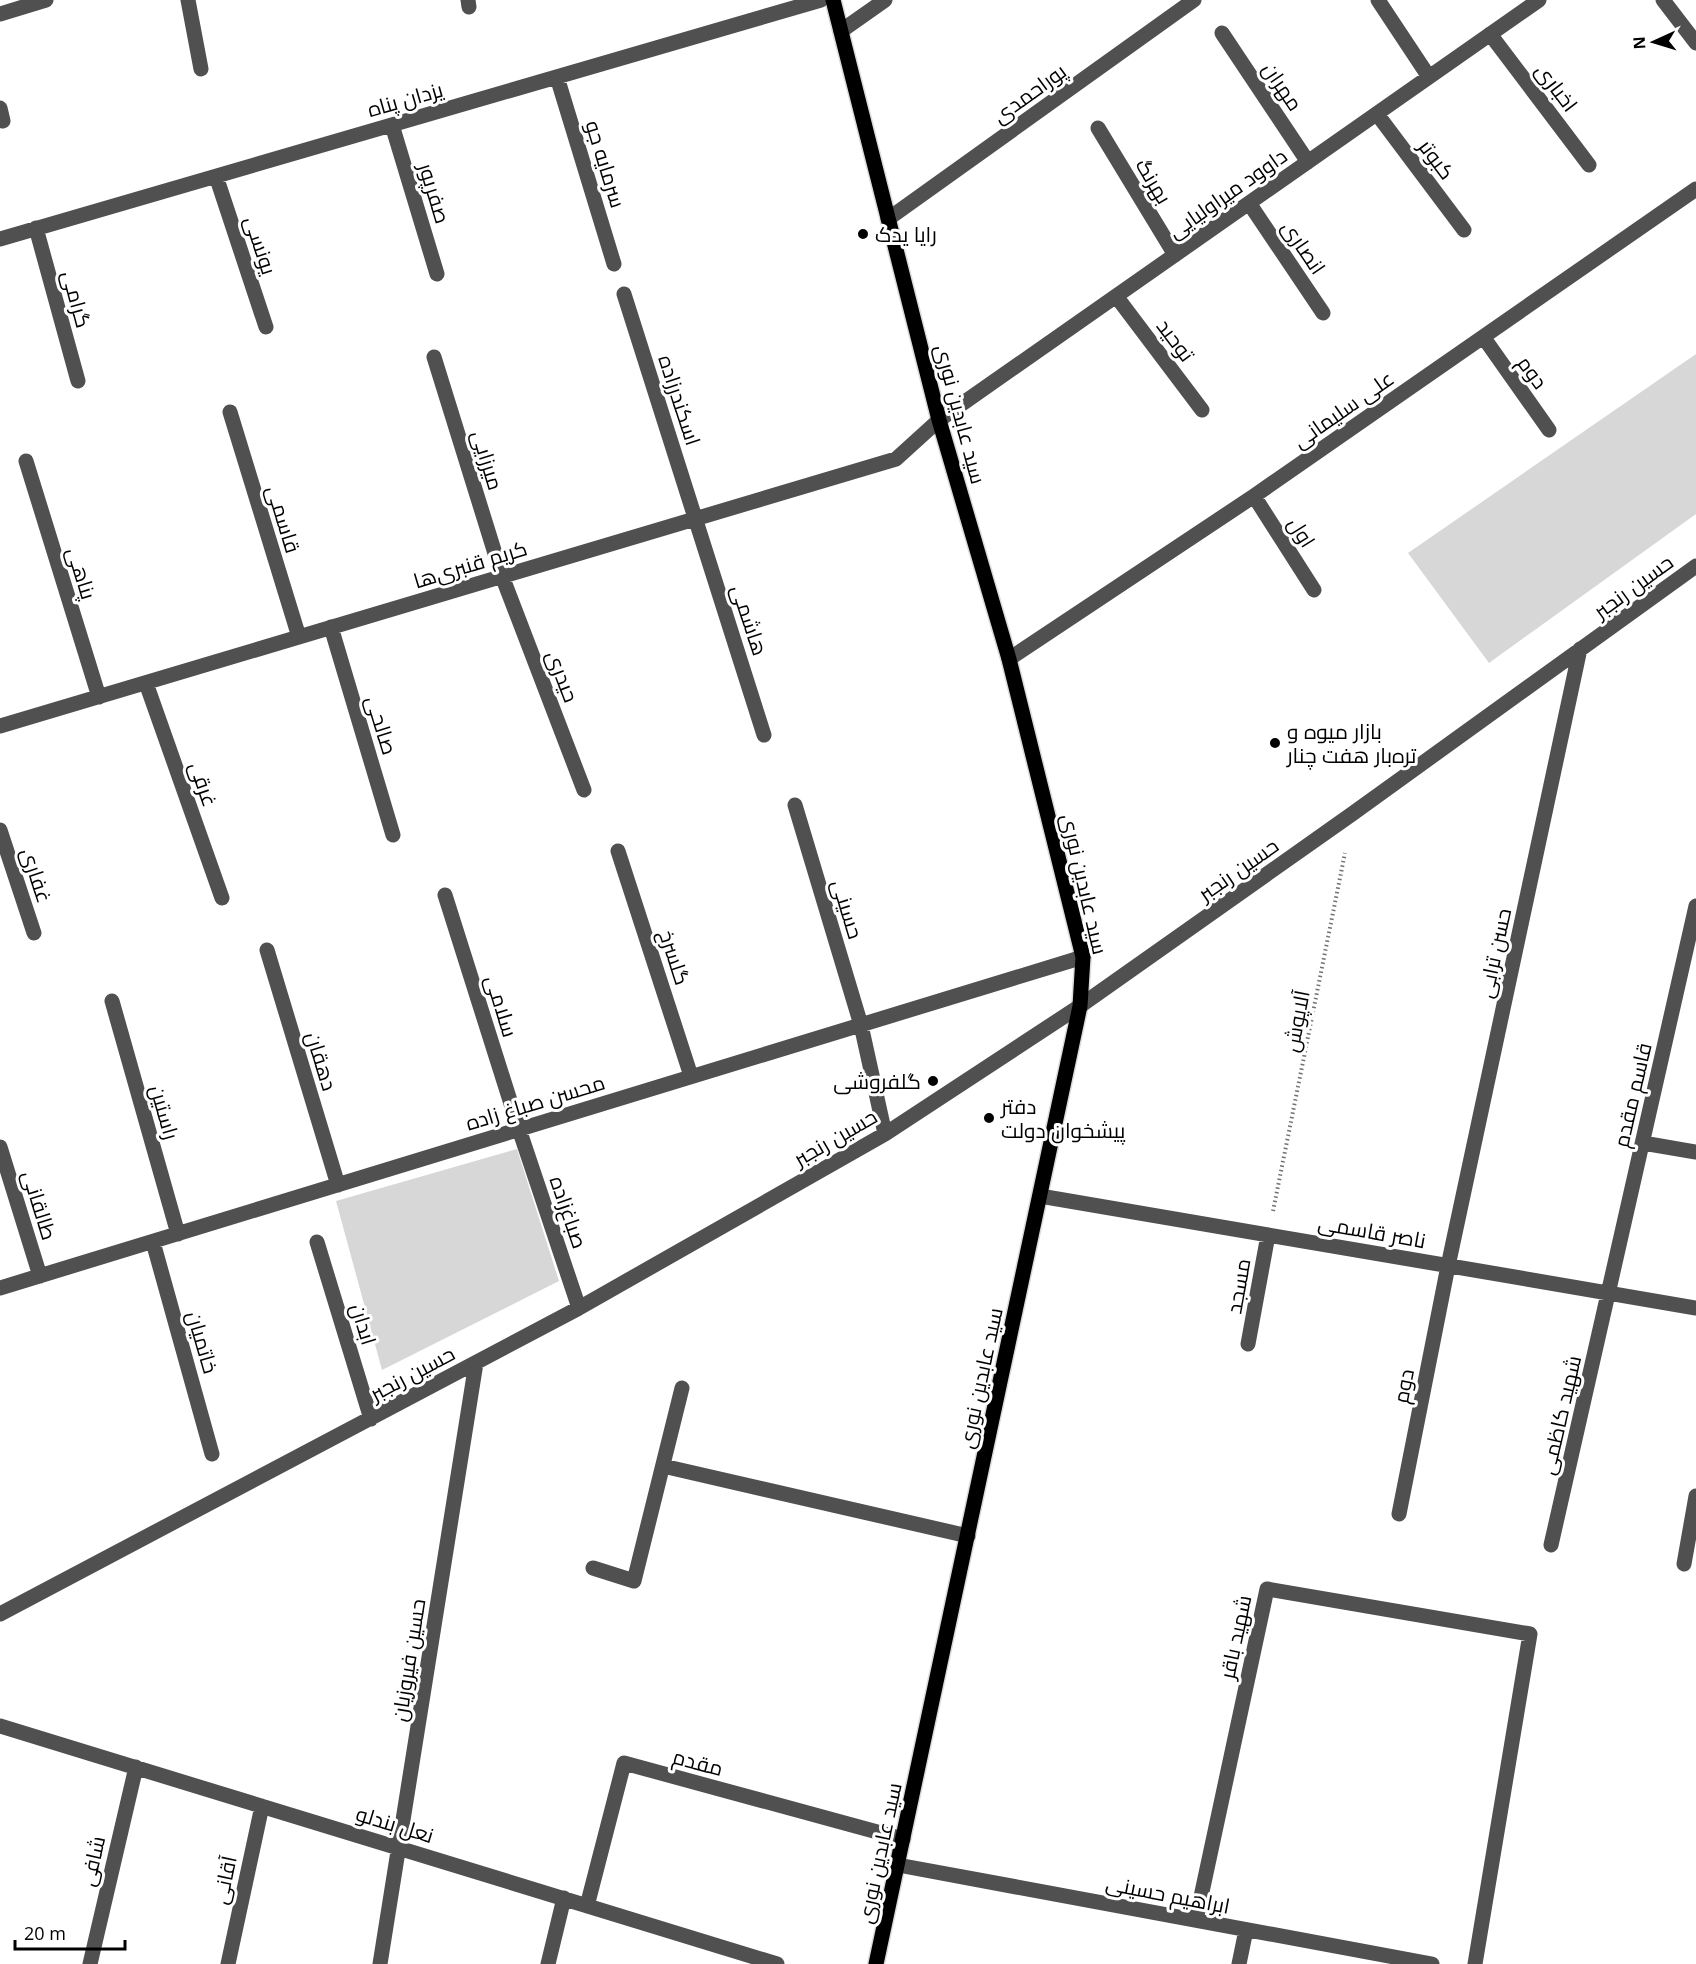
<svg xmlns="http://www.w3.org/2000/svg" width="1696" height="1964" font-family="'Open Sans',Cairo,sans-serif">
<rect width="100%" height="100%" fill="#fff"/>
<path fill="#d7d7d7" d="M1696,354V514L1489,663L1408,553Z
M517,1149L559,1281L382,1370L336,1201Z"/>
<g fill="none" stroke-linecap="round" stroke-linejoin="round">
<g stroke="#dbdbdb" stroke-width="18">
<path id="major" d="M833,0L939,420L1009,659L1083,957L1080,1006L876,1964"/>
</g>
<path stroke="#727272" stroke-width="4" stroke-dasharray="1.5 3" stroke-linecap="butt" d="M1273,1211L1345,853"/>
<path stroke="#505050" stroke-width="15" d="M188,0L201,69
M468,0L469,7
M1378,0L1429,77
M1663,0L1696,43
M0,14L46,0
M841,31L885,0
M1222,33L1308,162
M1490,34L1589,165
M557,77L614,264
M0,108L3,121
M1377,114L1464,230
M392,125L437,274
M1098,128L1175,255
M216,176L266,327
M1249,203L1323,313
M888,219L1194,0
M36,228L78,381
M0,239L821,0
M624,294L764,735
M1116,296L1202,410
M1484,338L1549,430
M434,357L502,576L584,790
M230,412L299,637
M26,461L99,697
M1254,496L1314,590
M331,627L393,835
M1009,659L1254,496L1696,189
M146,683L222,898
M0,726L896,459L939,420L1539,0
M795,805L861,1025L885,1134
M0,830L34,933
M618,851L691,1076
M445,895L519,1129L579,1308
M267,950L338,1185
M112,1001L178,1234
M1643,1143L1696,1152
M0,1147L40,1276
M1040,1196L1696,1308
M153,1242L212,1454
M317,1242L371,1419
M0,1288L1083,957
M1248,1344L1268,1235
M663,1466L968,1536
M1399,1514L1448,1266L1580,649
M1551,1545L1696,906
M1684,1564L1696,1496
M593,1568L634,1581L682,1388
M0,1614L579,1308L885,1134L1080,1006L1352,814L1696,566
M0,1726L777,1964
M898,1865L1432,1964
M587,1906L624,1763L903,1839
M1196,1920L1267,1589L1530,1634L1475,1964
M90,1964L136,1767
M228,1964L262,1806
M380,1964L476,1363
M548,1964L564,1898
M1239,1964L1246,1930"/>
<use href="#major" stroke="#000" stroke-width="15"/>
</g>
<g fill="#000" stroke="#fff" stroke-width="2">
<circle cx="863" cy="234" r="6"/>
<circle cx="1275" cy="743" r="6"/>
<circle cx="933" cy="1081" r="6"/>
<circle cx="989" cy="1118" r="6"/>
</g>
<g text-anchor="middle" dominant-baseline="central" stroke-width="6" stroke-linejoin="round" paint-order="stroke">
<g font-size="21" fill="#000" stroke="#fff">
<text transform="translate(1283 86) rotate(56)">مهران</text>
<text transform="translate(1557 87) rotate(53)">اخباری</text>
<text transform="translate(1029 93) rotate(-36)">پوراحمدی</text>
<text transform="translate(405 99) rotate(-16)">یزدان پناه</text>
<text transform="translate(1437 159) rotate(53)">کبوتر</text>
<text transform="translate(606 164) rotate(73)">سرمایه جو</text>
<text transform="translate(1154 181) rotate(59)">بهرنگ</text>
<text transform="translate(435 193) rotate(73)">صفرپور</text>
<text transform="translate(1227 193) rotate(-35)">داوود میراولیایی</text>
<text transform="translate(261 245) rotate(72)">یونسی</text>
<text transform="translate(1304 247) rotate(56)">انصاری</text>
<text transform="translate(77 299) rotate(75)">گرامی</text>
<text transform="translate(1176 340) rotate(53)">توحید</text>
<text transform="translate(1533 372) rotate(54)">دوم</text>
<text transform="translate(680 400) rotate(72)">اسکندرزاده</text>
<text transform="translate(1343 409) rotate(-35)">علی سلیمانی</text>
<text transform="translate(961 414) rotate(75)">سید عابدین نوری</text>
<text transform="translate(488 460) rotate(73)">میرزایی</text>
<text transform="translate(284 519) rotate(73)">قاسمی</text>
<text transform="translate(1302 532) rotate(58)">اول</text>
<text transform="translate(470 564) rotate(-17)">کریم قنبری‌ها</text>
<text transform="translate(82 573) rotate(73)">پناهی</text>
<text transform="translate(1633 586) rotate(-36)">حسین رنجبر</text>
<text transform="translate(750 620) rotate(72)">هاشمی</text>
<text transform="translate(563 676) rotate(69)">حیدری</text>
<text transform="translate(382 725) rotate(73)">صالحی</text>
<text transform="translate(204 784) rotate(71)">غرقی</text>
<text transform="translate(1238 869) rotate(-35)">حسین رنجبر</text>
<text transform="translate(37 875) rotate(72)">غفاری</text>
<text transform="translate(1085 884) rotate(77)">سید عابدین نوری</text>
<text transform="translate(848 909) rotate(73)">حسینی</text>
<text transform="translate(1494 953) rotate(-78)">حسن ترابی</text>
<text transform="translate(675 957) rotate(72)">گلسرخ</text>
<text transform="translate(502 1006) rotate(73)">سلامی</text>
<text transform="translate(1296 1021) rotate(-79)">آلاپوش</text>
<text transform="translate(322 1061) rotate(73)">دهقان</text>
<text transform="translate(1632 1095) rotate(-77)">قاسم مقدم</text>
<text transform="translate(535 1102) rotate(-17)">محسن صباغ زاده</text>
<text transform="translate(165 1112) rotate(74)">راستین</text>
<text transform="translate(835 1137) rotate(-30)">حسین رنجبر</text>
<text transform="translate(40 1205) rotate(73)">طالقانی</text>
<text transform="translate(569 1212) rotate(71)">صباغ‌زاده</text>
<text transform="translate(1372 1231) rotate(10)">ناصر قاسمی</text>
<text transform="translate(1238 1286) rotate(-80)">مسجد</text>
<text transform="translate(364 1324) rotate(73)">ابدان</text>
<text transform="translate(203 1342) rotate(74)">خاتمیان</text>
<text transform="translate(412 1373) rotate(-28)">حسین رنجبر</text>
<text transform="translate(980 1378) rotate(-78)">سید عابدین نوری</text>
<text transform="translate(1403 1386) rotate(-79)">دوم</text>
<text transform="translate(1560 1415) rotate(-77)">شهید کاظمی</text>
<text transform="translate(1235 1637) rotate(-78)">شهید باقر</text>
<text transform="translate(408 1660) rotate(-81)">حسین فیروزیان</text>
<text transform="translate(698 1762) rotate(15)">مقدم</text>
<text transform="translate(395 1824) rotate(17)">نعل بندلو</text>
<text transform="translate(879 1853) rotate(-78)">سید عابدین نوری</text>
<text transform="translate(92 1861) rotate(-77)">شافی</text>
<text transform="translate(224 1880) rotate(-78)">آقانی</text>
<text transform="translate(1168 1894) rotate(11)">ابراهیم حسینی</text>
</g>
<g font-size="21" fill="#000" stroke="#fff" text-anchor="start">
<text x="875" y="234">رایا یدک</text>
<text x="1287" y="731">بازار میوه و<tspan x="1287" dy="24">تره‌بار هفت چنار</tspan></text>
<text x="921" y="1081" text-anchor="end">گلفروشی</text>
<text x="1001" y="1106">دفتر<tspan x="1001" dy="24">پیشخوان دولت</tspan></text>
</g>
</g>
<g transform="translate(1654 42) rotate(266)" stroke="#ffffff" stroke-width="4.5" paint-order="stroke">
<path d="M0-4.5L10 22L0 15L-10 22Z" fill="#000000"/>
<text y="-9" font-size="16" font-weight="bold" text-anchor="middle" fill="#000000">N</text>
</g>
<path d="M15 1940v9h110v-9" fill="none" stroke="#000000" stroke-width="3"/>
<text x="24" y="1940" font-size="18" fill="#000000" stroke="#ffffff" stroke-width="4.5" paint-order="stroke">20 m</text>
</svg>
